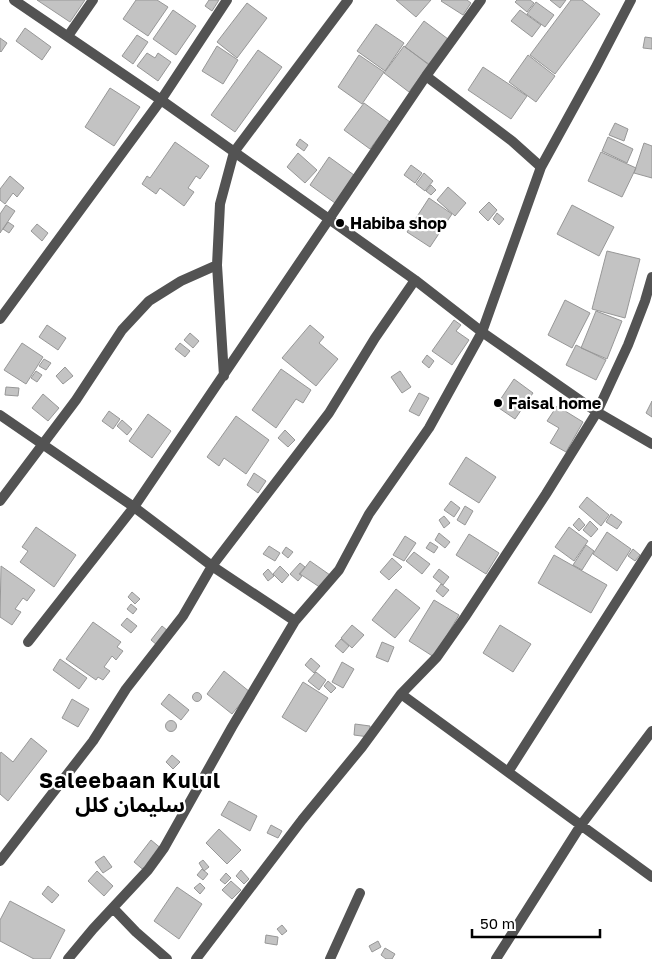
<svg xmlns="http://www.w3.org/2000/svg" width="652" height="959" font-family="'Golos Text','Noto Sans Arabic',sans-serif">
<rect width="100%" height="100%" fill="#fff"/>
<path fill="#c3c3c3" stroke="#979797" d="M37,0H85L70,22Z
M136,0H157L168,7L148,36L123,19Z
M209,0H219L212,11L205,6Z
M396,0H431L416,17Z
M442,0H467L471,3L463,15L441,1Z
M517,0H530L534,3L527,12L515,2Z
M550,0H566L560,8Z
M571,0H582L600,14L555,74L530,55Z
M536,2L554,15L545,27L527,14Z
M247,3L267,18L237,58L217,42Z
M173,10L196,26L176,55L153,39Z
M520,10L541,25L532,37L511,21Z
M424,21L448,39L430,65L405,47Z
M376,24L404,43L385,71L357,51Z
M25,28L51,47L42,60L16,41Z
M137,35L148,42L133,64L122,56Z
M645,37L652,38V49L643,48Z
M0,38L7,43L1,52L0,51Z
M217,46L238,60L223,84L202,71Z
M404,46L429,65L409,92L384,73Z
M258,50L282,67L235,132L211,115Z
M147,53L155,58L158,53L171,62L158,81L137,66Z
M359,55L384,72L362,104L338,87Z
M528,55L555,76L536,102L509,82Z
M483,67L527,96L511,119L468,90Z
M110,88L140,107L114,146L85,127Z
M364,103L390,122L370,149L344,130Z
M615,123L628,129L624,141L609,135Z
M608,137L633,149L627,163L602,151Z
M300,139L308,145L304,151L296,145Z
M175,142L209,166L200,179L196,176L188,188L194,192L184,206L160,188L156,194L142,184L147,176L150,178Z
M644,143L652,146V178L634,173Z
M601,152L636,168L622,197L588,181Z
M298,153L317,170L305,183L287,167Z
M329,157L354,175L335,203L310,185Z
M411,165L422,173L415,183L404,175Z
M424,173L433,181L425,191L416,184Z
M10,176L24,188L17,197L13,193L5,204L0,200V189Z
M431,185L436,190L431,195L426,191Z
M448,187L466,203L455,216L437,200Z
M429,198L452,214L430,247L407,232Z
M489,202L497,210L488,221L479,212Z
M6,205L15,211L0,233V214Z
M572,205L614,227L599,256L557,234Z
M497,213L504,219L499,225L493,219Z
M8,222L14,226L9,233L3,229Z
M37,224L48,233L42,241L31,231Z
M607,251L640,259L625,318L592,309Z
M565,300L590,313L572,348L548,335Z
M596,311L622,321L607,359L581,348Z
M454,320L461,325L456,331L469,340L452,365L432,351Z
M47,325L66,338L58,350L39,337Z
M310,325L324,337L319,343L338,359L316,386L282,358Z
M190,333L199,341L193,348L184,340Z
M22,343L43,357L26,384L4,370Z
M180,343L190,351L185,357L175,349Z
M576,345L606,360L596,380L566,365Z
M427,355L434,361L429,368L422,362Z
M44,359L51,363L46,370L39,366Z
M65,367L73,376L63,384L56,376Z
M281,369L311,390L303,403L296,399L276,428L252,410Z
M36,371L42,375L37,382L31,378Z
M400,371L411,387L402,393L391,377Z
M514,379L533,393L515,419L496,406Z
M6,387L19,388L18,396L5,395Z
M419,393L429,398L419,416L409,411Z
M43,394L59,408L48,421L32,408Z
M652,401V417L646,413Z
M557,406L583,422L566,452L550,443L559,428L547,421Z
M109,411L120,419L113,429L102,421Z
M148,414L171,431L152,458L129,441Z
M236,416L269,440L246,474L224,458L219,466L207,457Z
M122,420L132,429L127,435L117,426Z
M285,430L295,440L288,447L278,438Z
M466,457L496,477L479,503L449,484Z
M254,473L266,481L258,493L247,485Z
M587,497L609,515L601,526L579,507Z
M451,501L460,508L454,517L444,510Z
M465,506L473,511L465,525L457,520Z
M611,514L622,522L617,529L606,522Z
M444,516L450,523L444,528L439,520Z
M579,518L585,525L579,531L573,525Z
M590,521L598,529L591,537L583,530Z
M36,527L76,555L54,587L20,562L28,551L22,547Z
M569,527L588,541L574,561L555,547Z
M607,532L631,549L617,571L593,554Z
M439,533L450,542L445,548L435,540Z
M469,534L499,553L486,574L456,555Z
M405,536L416,543L404,561L393,555Z
M430,542L438,547L434,553L426,548Z
M586,545L594,551L582,570L573,565Z
M269,546L280,553L275,561L263,554Z
M286,547L293,552L288,558L282,553Z
M633,549L640,555L635,561L628,556Z
M414,552L430,564L422,574L406,561Z
M554,555L607,585L591,613L538,583Z
M392,558L402,567L389,580L380,572Z
M310,561L330,575L321,588L300,574Z
M300,563L305,567L299,574L302,576L298,581L290,574Z
M1,566L35,590L27,601L23,598L15,609L21,612L12,625L0,617Z
M280,566L289,575L282,583L273,574Z
M268,569L274,576L268,581L263,574Z
M439,569L449,577L443,585L433,577Z
M441,584L449,590L443,597L436,591Z
M396,589L420,608L395,638L372,620Z
M132,592L140,599L135,604L128,597Z
M434,600L459,615L434,657L409,641Z
M131,604L137,609L133,614L127,609Z
M127,618L137,626L131,633L121,625Z
M93,622L121,642L117,647L123,651L116,660L112,656L104,667L110,671L103,680L98,677L96,680L66,659Z
M352,625L364,635L352,648L341,638Z
M500,625L531,644L513,672L483,653Z
M162,626L168,631L157,645L151,640Z
M341,639L349,646L343,653L335,646Z
M382,642L394,647L388,662L376,657Z
M311,658L320,666L314,673L305,665Z
M60,659L87,678L79,689L53,670Z
M342,662L354,669L343,688L332,682Z
M224,671L250,692L232,714L207,694Z
M316,672L326,680L319,690L308,681Z
M328,681L336,688L331,693L324,686Z
M303,682L328,698L306,732L282,717Z
M192.5 697a4.5 4.5 0 1 1 9 0a4.5 4.5 0 1 1-9 0Z
M169,694L189,710L181,720L161,704Z
M72,699L89,709L78,727L62,718Z
M165.5 726a5.5 5.5 0 1 1 11 0a5.5 5.5 0 1 1-11 0Z
M355,724L370,726L369,737L354,735Z
M31,738L47,751L8,801L0,794V754L1,752L13,762Z
M172,755L180,762L173,769L166,762Z
M229,801L257,816L250,831L221,815Z
M271,825L282,831L278,838L267,833Z
M219,829L241,850L227,864L206,843Z
M151,840L163,850L146,872L134,862Z
M104,856L112,867L103,873L95,862Z
M203,860L209,867L204,871L199,863Z
M202,869L208,874L203,880L197,875Z
M241,870L249,879L244,884L236,876Z
M97,871L113,886L104,896L88,881Z
M226,873L231,878L225,884L220,880Z
M231,881L241,890L232,899L222,890Z
M200,883L205,888L200,894L194,888Z
M48,886L59,895L52,903L42,894Z
M177,887L202,904L179,939L154,921Z
M10,901L65,930L50,959H34L0,941V920Z
M282,925L287,931L282,935L277,929Z
M266,935L278,937L277,945L265,943Z
M378,941L381,947L372,952L369,946Z
M385,948L395,954L392,959H386L381,955Z"/>
<g fill="none" stroke-linecap="round" stroke-linejoin="round">
<path stroke="#535353" stroke-width="10" d="M14,0L161,100L415,280L482,332L597,412L652,444
M68,36L93,0
M426,76L512,141L541,167
M0,319L161,100L227,0
M224,376L217,265L220,204L234,152L348,0
M0,415L134,507L212,566L295,621
M0,501L76,400L122,330L149,301L181,281L217,265
M28,642L134,507L426,76L481,0
M401,694L652,877
M508,772L652,546
M0,861L93,741L126,689L183,616L212,566L329,413L375,338L415,280
M113,908L136,932L167,959
M68,959L93,929L148,870L164,848L232,727L295,621L339,570L369,514L429,428L482,332L541,167L596,67L631,0
M196,959L302,820L362,747L401,694L437,657L465,617L546,494L597,412L628,345L645,301L652,277
M330,959L360,893
M496,959L581,825L652,731"/>
</g>
<g fill="#000" stroke="#fff" stroke-width="2">
<circle cx="340" cy="223" r="5"/>
<circle cx="498" cy="403" r="5"/>
</g>
<g text-anchor="middle" dominant-baseline="central" stroke-width="4.5" stroke-linejoin="round" paint-order="stroke">
<g font-size="16" font-weight="bold" fill="#000" stroke="#fff" text-anchor="start">
<text x="350" y="223">Habiba shop</text>
<text x="508" y="403">Faisal home</text>
</g>
<g font-size="21" font-weight="bold" letter-spacing="1" fill="#000" stroke="#fff">
<text x="130" y="780">Saleebaan Kulul<tspan x="130" dy="24">سليمان كلل</tspan></text>
</g>
</g>
<path d="M472 929v8h128v-8" fill="none" stroke="#000000" stroke-width="2.5"/>
<text x="480" y="929" font-size="15" fill="#000000" stroke="#ffffff" stroke-width="4" paint-order="stroke">50 m</text>
</svg>
